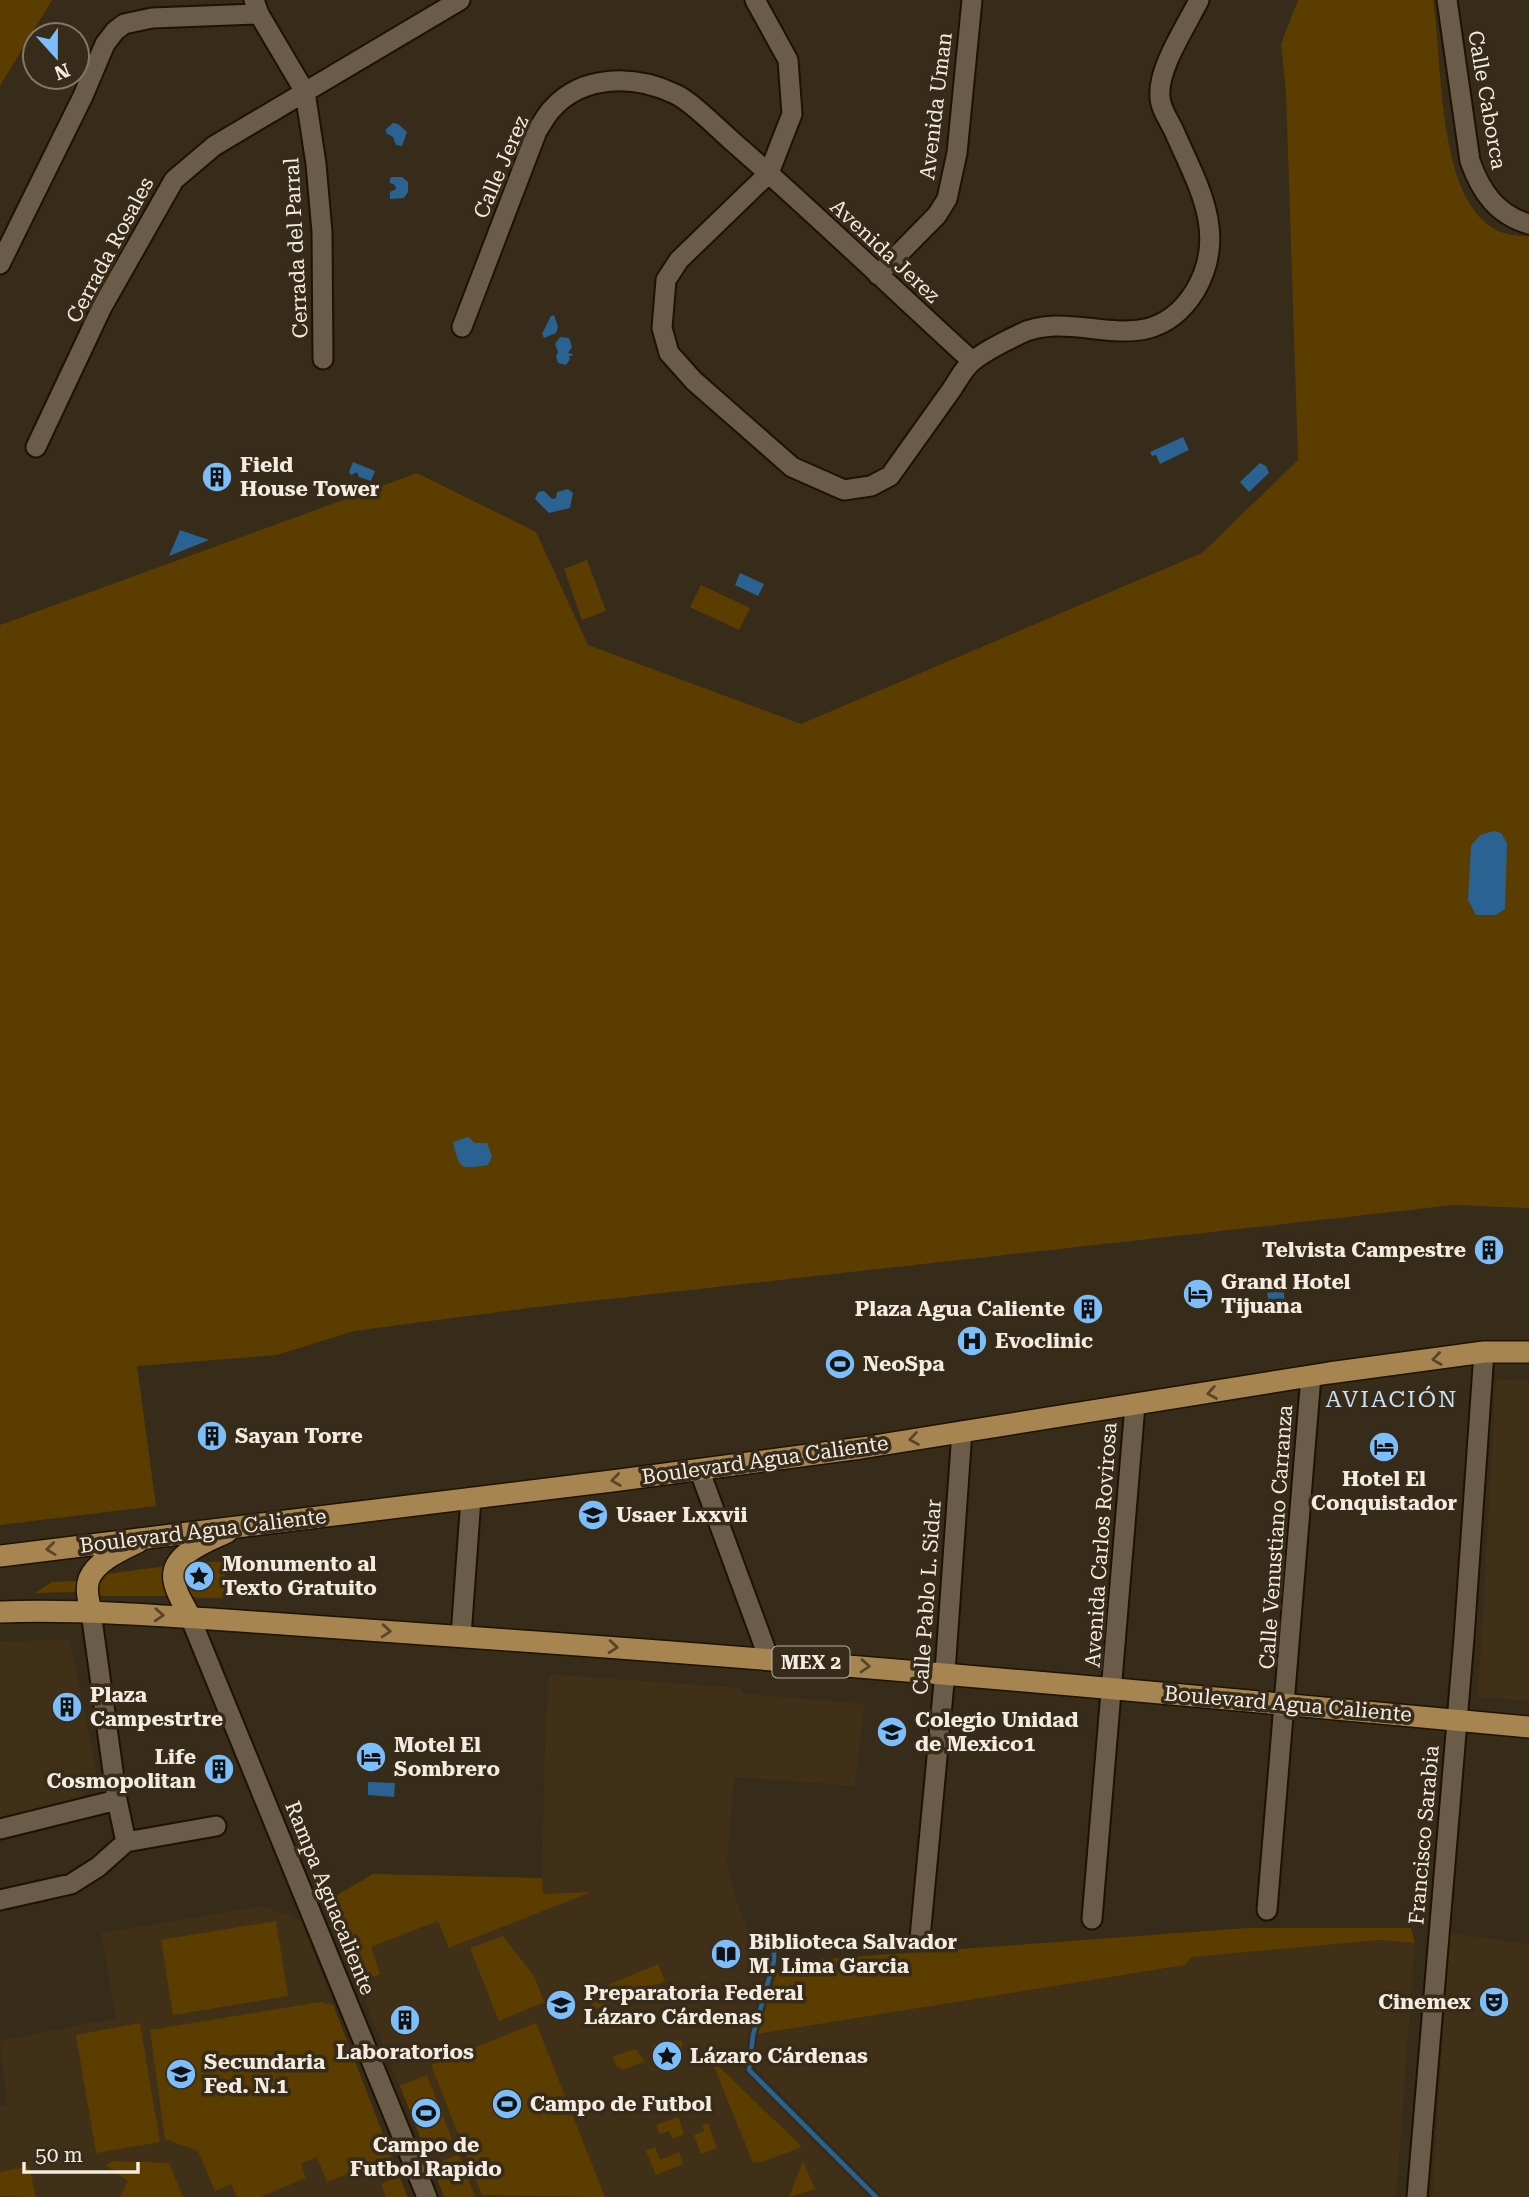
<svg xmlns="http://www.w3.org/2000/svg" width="1529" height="2197" font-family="'Roboto Serif',serif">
<rect width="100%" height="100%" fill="#372b19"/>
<path fill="#403017" d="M1496,1379L1529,1381V1701L1478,1697Z
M70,1640L96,1768L95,1777L86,1794L78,1800L0,1818V1641Z
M549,1674L741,1688V1693L864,1704L855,1786L734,1777L727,1860L736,1899L764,1976L748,2035L744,2072L868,2197H444L325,1902L373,1874L542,1878L545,1735Z
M262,1906L301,1920L408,2197H0V2107L7,2105L0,2041L116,2018L101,1933Z
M1450,1933L1529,1944V2197H1432Z
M1380,1940L1415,1943L1396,2197H883L754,2067L758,2034L1185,1965L1192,1957Z"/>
<path fill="#5b3d00" d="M0,0H52L0,86Z
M1298,0H1433C1443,60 1436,193 1493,228C1504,235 1516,236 1529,236V1208L1454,1205L536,1307L354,1331L277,1355L137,1366L156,1506L0,1525V625L417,473L536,532L588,645L801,724L1202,553L1298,460L1286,91L1281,44Z
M587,560L606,611L582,620L564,569Z
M701,585L750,608L739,630L690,607Z
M210,1562H225V1598H196L188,1594L184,1574L196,1565Z
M166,1566L163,1575L169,1596H101L98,1590V1582L106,1574Z
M76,1581L79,1592L35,1593L52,1582Z
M373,1874L542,1878L543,1894L591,1892L449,1948L438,1921L371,1947L380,1974L368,1979L334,1897Z
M276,1921L288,1996L173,2015L161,1940Z
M1247,1928H1411L1415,1943L1380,1940L1192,1957L1185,1965L758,2034L776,1974L796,1961Z
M503,1936L534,1976L544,2002L499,2021L470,1948Z
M658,1964L665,1981L593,2010L587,1994Z
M320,2002L333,2005L393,2160L374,2168L372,2164L327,2182L317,2157L301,2164L306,2178L260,2197H237L231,2184L215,2191L198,2151L165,2139L150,2030Z
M140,2023L160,2142L96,2153L76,2035Z
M536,2023L605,2197L482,2195L431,2065Z
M669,2041H683L680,2055H653V2045Z
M635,2049L645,2061L623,2070L617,2067L612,2057Z
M711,2059L802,2147L765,2161L753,2163Z
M427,2075L452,2139L425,2150L400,2086Z
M678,2117L684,2134L673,2139L669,2131L660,2134L656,2125Z
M708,2123L717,2148L701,2154L694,2135L704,2131L702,2125Z
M655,2147L660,2160L679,2152L683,2164L656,2175L646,2151Z
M459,2154L475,2197H444L432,2165Z
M113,2161L169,2163L183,2197H120L128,2181L105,2165Z
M803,2161L815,2189L789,2197Z
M29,2166L36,2197L0,2196V2172Z
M399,2176L408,2197H386L381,2184Z"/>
<path fill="#2a6391" d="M393,123L398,124L407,132L402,146L396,145L393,137L386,133V129Z
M393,177H402L408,182V192L404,198L390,199V192L396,189L395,185L390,183V178Z
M554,315L558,327L556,333L544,338L542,334L551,316Z
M560,337L569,338L572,347L568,353L573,354L572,356H569L570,359L566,365L558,363L556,356L558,352L555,344Z
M1183,437L1189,450L1160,464L1156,455L1152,456L1150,452Z
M353,462L375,471L371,481L359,477L357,472L351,475L349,472Z
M1260,463L1266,466L1269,473L1249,492L1240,482Z
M568,489L573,493L570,508L549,513L535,499L538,492L544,491L552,499L556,498L557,492Z
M180,530L209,540L169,556Z
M740,573L764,584L758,596L735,585Z
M1494,831L1501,833L1507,843L1505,909L1496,915H1476L1468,900L1471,846L1480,835Z
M468,1137L475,1143H487L492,1157L488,1165C459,1169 460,1170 453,1142Z
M1278,1278L1282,1281L1286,1308L1284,1311L1271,1314L1265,1282L1267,1279Z
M368,1782L395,1783L394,1797L368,1795Z"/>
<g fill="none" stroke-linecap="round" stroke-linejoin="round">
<path stroke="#2a6391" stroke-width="4.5" d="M774,1947V1961L753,2035L749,2070L876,2197"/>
<g stroke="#1e1303" stroke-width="23">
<path id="minor" d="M254,0L259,14L305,92L316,164L322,232L323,359
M755,0L788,60L792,114L769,173L679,260L666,280L662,328L669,353L694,381L792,467L844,490L871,486L890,476C911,447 931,418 952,389C958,380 965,366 974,360C987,350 1005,341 1020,334C1077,306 1148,367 1195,291C1229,234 1197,184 1174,131C1170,122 1160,108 1160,97C1157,69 1187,25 1199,0
M1447,0L1470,161C1481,192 1497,215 1529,224
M0,264L83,96L105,44L115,31L124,24L152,18L259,14
M878,275L937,215L947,199L957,153L972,0
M462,327L537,131C542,124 546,115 552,109C583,74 635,75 675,94C692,101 724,135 740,148C819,217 894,290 972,361
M36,447L102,307L174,180L214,146L460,0
M699,1469L769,1659
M91,1612L117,1800L126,1842
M190,1617L427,2197
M461,1636L471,1498
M0,1829L117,1800
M0,1900L71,1884L98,1867L126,1842L216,1826
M1267,1910L1311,1376
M1092,1919L1135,1405
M920,1938L945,1672L962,1431
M1417,2197L1464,1638L1484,1352"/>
</g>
<g stroke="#1e1303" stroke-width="24">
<path id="major" d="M0,1556L612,1481L861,1448L1329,1373L1484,1352H1529
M0,1612C90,1609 180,1617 269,1623C349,1629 428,1634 508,1640C849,1664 1189,1695 1529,1727
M91,1612C89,1602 85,1589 89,1579C96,1561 122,1550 138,1542
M190,1617C185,1606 176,1594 174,1581C169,1554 209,1541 227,1532"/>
</g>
<use href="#minor" stroke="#6a5c48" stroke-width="19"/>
<use href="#major" stroke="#a78551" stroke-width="21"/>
</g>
<defs><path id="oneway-chevron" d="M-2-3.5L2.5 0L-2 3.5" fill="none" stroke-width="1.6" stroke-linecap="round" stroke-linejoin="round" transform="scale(1.75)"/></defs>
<g stroke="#59462a">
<use href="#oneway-chevron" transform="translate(1437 1359) rotate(172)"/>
<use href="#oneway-chevron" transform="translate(1212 1393) rotate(170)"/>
<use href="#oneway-chevron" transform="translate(914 1439) rotate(170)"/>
<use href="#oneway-chevron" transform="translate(616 1480) rotate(172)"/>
<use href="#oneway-chevron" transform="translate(51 1549) rotate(173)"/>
<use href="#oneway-chevron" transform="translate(159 1615) rotate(3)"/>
<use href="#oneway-chevron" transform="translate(386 1631) rotate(4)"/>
<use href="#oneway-chevron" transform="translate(613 1647) rotate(5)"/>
<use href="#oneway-chevron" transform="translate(865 1666) rotate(4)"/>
</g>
<defs>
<g id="building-disc" transform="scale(1.575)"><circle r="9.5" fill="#7cbef9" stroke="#372b19"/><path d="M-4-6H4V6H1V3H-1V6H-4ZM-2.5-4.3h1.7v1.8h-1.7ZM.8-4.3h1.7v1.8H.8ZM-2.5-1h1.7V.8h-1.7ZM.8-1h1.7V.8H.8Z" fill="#111"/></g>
<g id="hotel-disc" transform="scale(1.575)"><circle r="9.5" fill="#7cbef9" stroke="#372b19"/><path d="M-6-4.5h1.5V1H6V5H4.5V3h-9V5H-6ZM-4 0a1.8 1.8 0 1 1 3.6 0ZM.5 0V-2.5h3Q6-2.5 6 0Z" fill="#111"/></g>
<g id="hospital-disc" transform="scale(1.575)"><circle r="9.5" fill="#7cbef9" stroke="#372b19"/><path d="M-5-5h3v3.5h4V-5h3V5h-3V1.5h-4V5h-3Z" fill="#111"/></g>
<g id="stadium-disc" transform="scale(1.575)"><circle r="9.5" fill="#7cbef9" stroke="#372b19"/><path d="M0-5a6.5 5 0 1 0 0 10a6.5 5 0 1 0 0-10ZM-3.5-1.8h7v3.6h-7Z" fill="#111"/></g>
<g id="school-disc" transform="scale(1.575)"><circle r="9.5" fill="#7cbef9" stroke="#372b19"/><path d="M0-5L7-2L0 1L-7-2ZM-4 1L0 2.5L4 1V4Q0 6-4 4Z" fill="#111"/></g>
<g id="sight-disc" transform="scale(1.575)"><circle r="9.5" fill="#7cbef9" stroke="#372b19"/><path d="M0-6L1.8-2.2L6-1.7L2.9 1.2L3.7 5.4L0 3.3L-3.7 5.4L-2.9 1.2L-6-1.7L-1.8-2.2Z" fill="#111"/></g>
<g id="university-disc" transform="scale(1.575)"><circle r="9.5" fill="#7cbef9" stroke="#372b19"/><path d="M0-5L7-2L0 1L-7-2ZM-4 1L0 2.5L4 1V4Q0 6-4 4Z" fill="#111"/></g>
<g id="library-disc" transform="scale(1.575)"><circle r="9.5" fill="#7cbef9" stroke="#372b19"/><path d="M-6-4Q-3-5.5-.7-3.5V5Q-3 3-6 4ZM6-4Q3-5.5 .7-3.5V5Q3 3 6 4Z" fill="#111"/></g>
<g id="theatre-disc" transform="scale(1.575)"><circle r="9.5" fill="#7cbef9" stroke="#372b19"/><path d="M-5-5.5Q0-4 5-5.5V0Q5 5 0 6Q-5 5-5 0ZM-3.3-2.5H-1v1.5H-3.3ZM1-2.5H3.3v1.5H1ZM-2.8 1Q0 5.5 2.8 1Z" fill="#111"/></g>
</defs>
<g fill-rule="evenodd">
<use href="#building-disc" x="217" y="477"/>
<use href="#building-disc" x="1489" y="1250"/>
<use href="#hotel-disc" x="1198" y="1294"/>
<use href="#building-disc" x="1088" y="1309"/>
<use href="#hospital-disc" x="972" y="1341"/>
<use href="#stadium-disc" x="840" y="1364"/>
<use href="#building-disc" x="212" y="1436"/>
<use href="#hotel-disc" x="1384" y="1447"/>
<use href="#school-disc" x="593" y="1515"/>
<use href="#sight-disc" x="199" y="1576"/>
<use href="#building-disc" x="67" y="1707"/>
<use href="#university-disc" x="892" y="1732"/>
<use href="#hotel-disc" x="371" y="1757"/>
<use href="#building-disc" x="219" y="1769"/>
<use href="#library-disc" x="726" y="1954"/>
<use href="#theatre-disc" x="1494" y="2002"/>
<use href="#school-disc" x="561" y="2005"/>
<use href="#building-disc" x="405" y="2020"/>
<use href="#sight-disc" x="667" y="2056"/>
<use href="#school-disc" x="181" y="2074"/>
<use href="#stadium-disc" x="507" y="2104"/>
<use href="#stadium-disc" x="426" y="2113"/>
</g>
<g text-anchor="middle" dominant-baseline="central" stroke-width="7" stroke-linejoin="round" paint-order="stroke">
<rect fill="#372b19" stroke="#bbb2a4" stroke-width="2" x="772.5" y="1646.5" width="77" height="31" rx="5"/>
<g font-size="19" font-weight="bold" fill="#f4ece0">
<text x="811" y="1662">MEX 2</text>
</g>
<g font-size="21" fill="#f4ece0" stroke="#372b19">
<text transform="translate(1487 100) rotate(80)">Calle Caborca</text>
<text transform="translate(936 106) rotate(-83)">Avenida Uman</text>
<text transform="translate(501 167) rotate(-67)">Calle Jerez</text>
<text transform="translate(296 248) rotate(-93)">Cerrada del Parral</text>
<text transform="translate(110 250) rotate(-62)">Cerrada Rosales</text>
<text transform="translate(885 251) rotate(43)">Avenida Jerez</text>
<text transform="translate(765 1460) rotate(-8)">Boulevard Agua Caliente</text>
<text transform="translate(203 1531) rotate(-7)">Boulevard Agua Caliente</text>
<text transform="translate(1276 1537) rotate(-86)">Calle Venustiano Carranza</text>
<text transform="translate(1101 1545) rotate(-86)">Avenida Carlos Rovirosa</text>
<text transform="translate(927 1597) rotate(-86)">Calle Pablo L. Sidar</text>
<text transform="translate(1288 1704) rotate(5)">Boulevard Agua Caliente</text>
<text transform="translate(1424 1835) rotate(-85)">Francisco Sarabia</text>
<text transform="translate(330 1898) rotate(68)">Rampa Aguacaliente</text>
</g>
<g font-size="21" font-weight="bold" fill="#f4ece0" stroke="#372b19" text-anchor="start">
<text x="240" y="465">Field<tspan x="240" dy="24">House Tower</tspan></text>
<text x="1466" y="1250" text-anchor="end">Telvista Campestre</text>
<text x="1221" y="1282">Grand Hotel<tspan x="1221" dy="24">Tijuana</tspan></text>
<text x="1065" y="1309" text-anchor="end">Plaza Agua Caliente</text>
<text x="995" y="1341">Evoclinic</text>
<text x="863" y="1364">NeoSpa</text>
<text x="235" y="1436">Sayan Torre</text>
<text x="1384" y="1479" text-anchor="middle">Hotel El<tspan x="1384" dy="24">Conquistador</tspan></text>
<text x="616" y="1515">Usaer Lxxvii</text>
<text x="222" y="1564">Monumento al<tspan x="222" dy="24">Texto Gratuito</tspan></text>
<text x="90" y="1695">Plaza<tspan x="90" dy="24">Campestrtre</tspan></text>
<text x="915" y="1720">Colegio Unidad<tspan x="915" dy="24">de Mexico1</tspan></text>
<text x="394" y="1745">Motel El<tspan x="394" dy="24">Sombrero</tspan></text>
<text x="196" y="1757" text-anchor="end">Life<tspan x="196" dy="24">Cosmopolitan</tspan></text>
<text x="749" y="1942">Biblioteca Salvador<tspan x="749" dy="24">M. Lima Garcia</tspan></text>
<text x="584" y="1993">Preparatoria Federal<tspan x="584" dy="24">Lázaro Cárdenas</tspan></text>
<text x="1471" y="2002" text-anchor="end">Cinemex</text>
<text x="405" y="2052" text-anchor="middle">Laboratorios</text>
<text x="690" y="2056">Lázaro Cárdenas</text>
<text x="204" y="2062">Secundaria<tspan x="204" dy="24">Fed. N.1</tspan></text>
<text x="530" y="2104">Campo de Futbol</text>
<text x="426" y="2145" text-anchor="middle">Campo de<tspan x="426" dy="24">Futbol Rapido</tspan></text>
</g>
<g font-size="23" letter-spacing="2" fill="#c8e1f7" stroke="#372b19">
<text x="1392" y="1399">AVIACIÓN</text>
</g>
</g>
<g transform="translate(56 56) rotate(159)"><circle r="33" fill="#372b19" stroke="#837869" stroke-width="2"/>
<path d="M0-5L12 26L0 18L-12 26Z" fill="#7cbef9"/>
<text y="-10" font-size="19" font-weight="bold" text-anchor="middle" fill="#f4ece0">N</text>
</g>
<path d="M24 2162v10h114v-10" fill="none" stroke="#f4ece0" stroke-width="3.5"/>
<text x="35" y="2162" font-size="21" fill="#f4ece0" stroke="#372b19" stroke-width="5" paint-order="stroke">50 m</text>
</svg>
